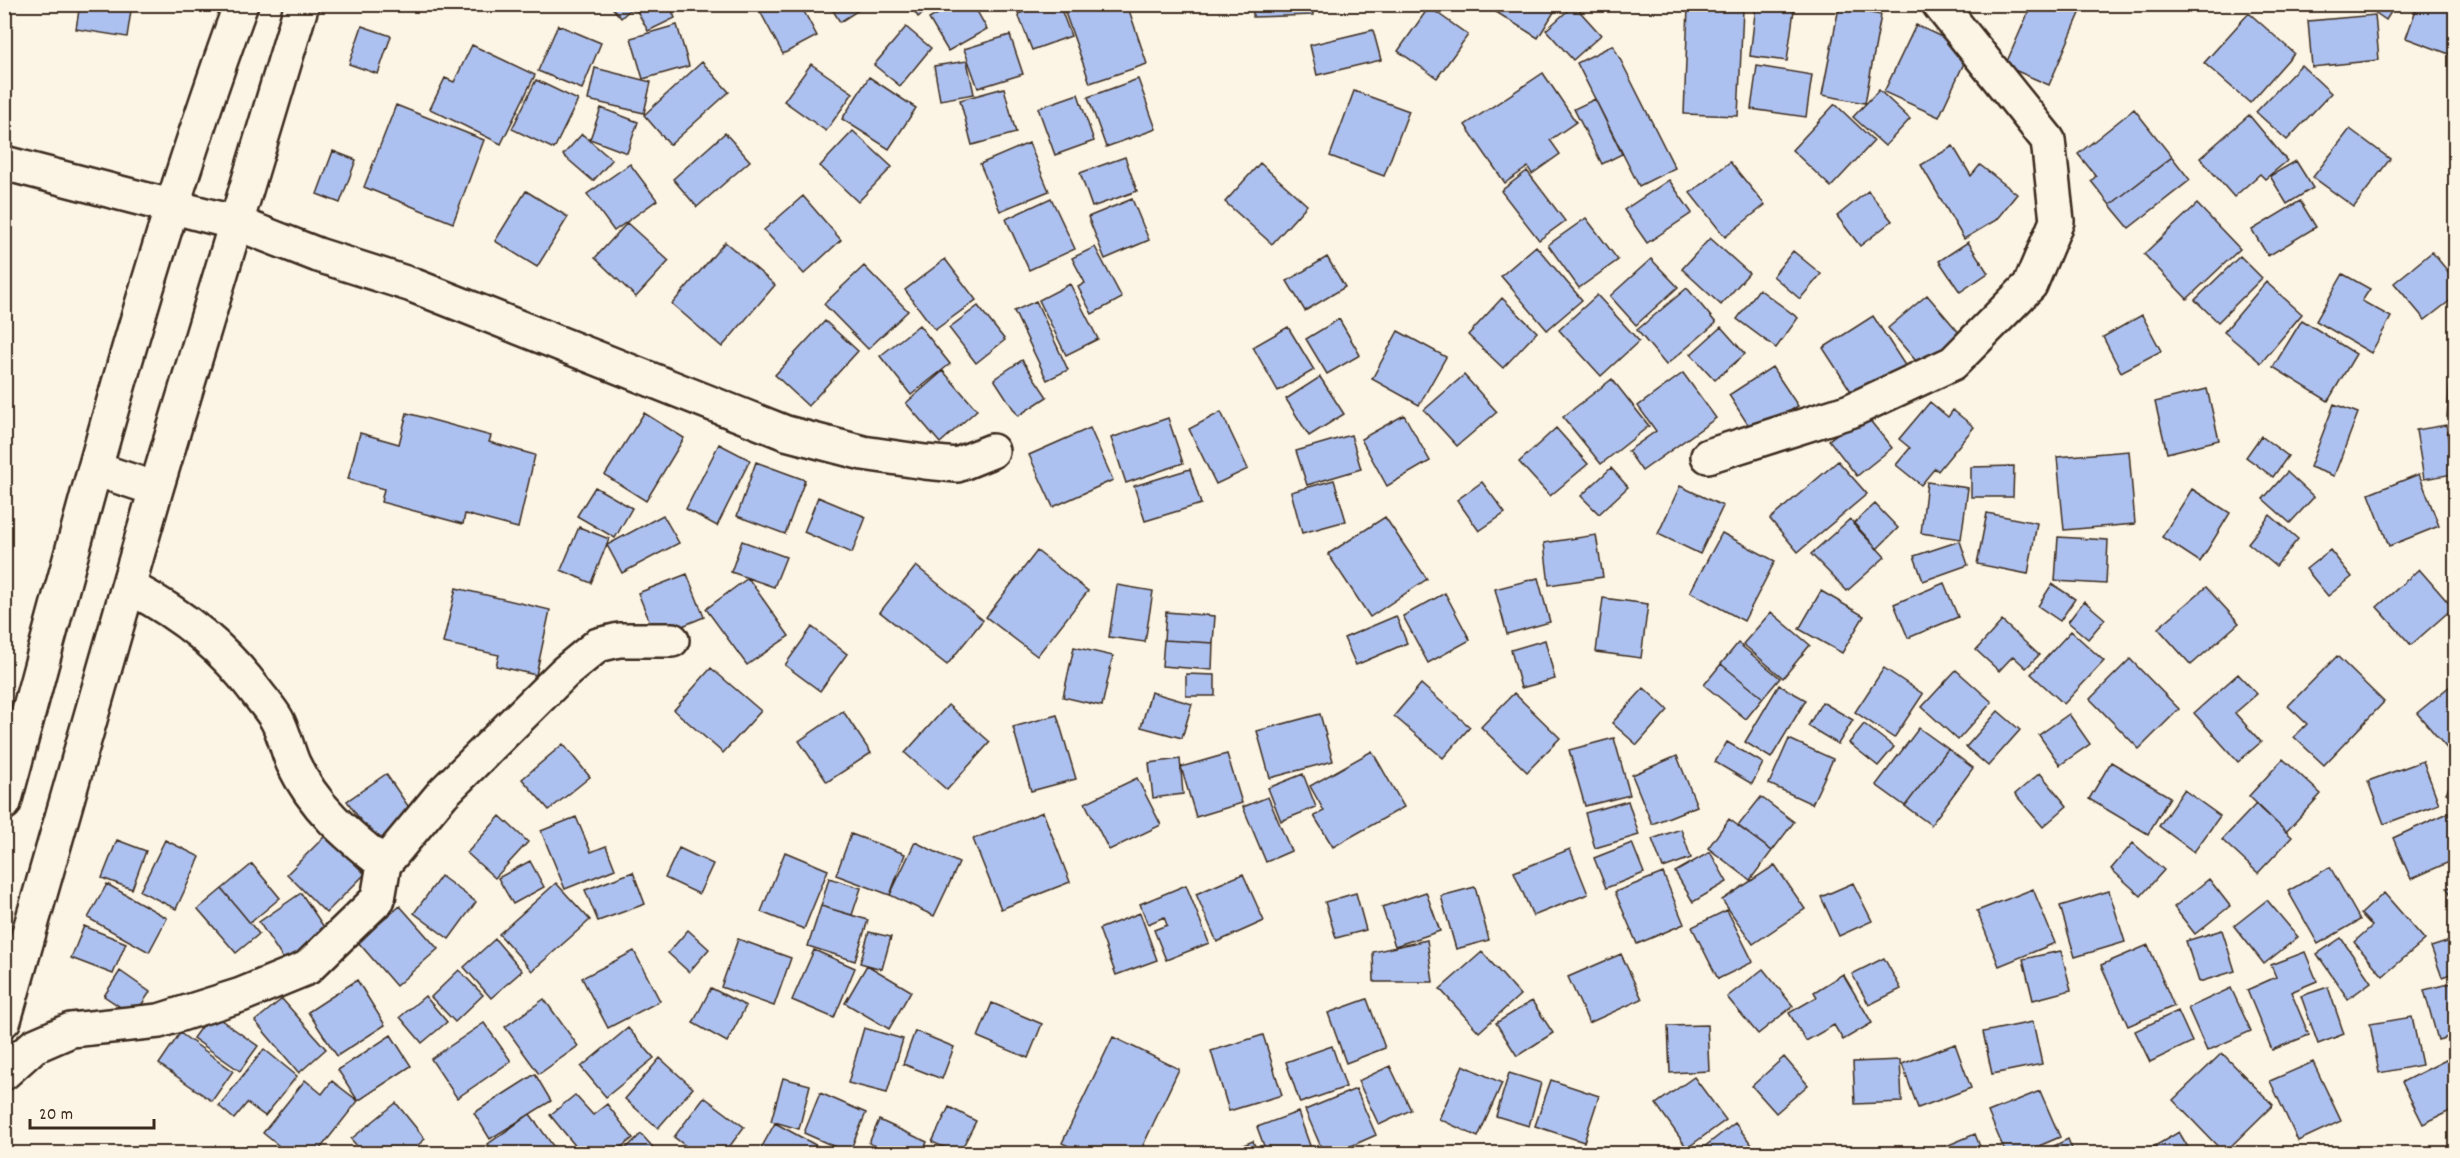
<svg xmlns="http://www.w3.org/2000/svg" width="2460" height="1158" font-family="Dekko,sans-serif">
<rect width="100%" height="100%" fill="#fcf5e5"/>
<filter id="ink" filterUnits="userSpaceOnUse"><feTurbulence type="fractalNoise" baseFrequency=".0167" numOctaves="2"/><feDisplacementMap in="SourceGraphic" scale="12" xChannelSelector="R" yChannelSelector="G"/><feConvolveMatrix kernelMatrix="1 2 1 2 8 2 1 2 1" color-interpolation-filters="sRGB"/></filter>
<g filter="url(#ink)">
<path fill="#adc1f0" stroke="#3b2a1e" stroke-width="1.5" d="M80,4H132L127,37L76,29Z
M609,4H636L621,18Z
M646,4H669L675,18L648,31L636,9Z
M756,4H800L817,36L783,54Z
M829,4H868L840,22Z
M910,4H938L918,17Z
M955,4H973L987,29L948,51L929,19Z
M1045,4H1059L1071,36L1032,50L1018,14Z
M1062,4H1127L1147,64L1090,83Z
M1253,4H1312L1313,15L1253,17Z
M1501,4H1559L1538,38L1496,12Z
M2032,4H2084L2049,85L2005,66Z
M2363,4H2396L2386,20Z
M2418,4H2456V45L2452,55L2406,38Z
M1574,5L1601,35L1573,60L1546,30Z
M1756,5L1794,10L1787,61L1750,56Z
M1429,7L1468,35L1437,78L1398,51Z
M1688,7L1743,9L1738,116L1684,114Z
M1839,7L1881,15L1865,103L1822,95Z
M2249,13L2294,53L2250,103L2204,63Z
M2375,15L2379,60L2312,67L2308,21Z
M558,25L601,43L582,89L538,71Z
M677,25L689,66L643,79L631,38Z
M1916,25L1970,50L1939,117L1884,92Z
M362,26L391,36L378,74L349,64Z
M906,27L931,48L900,86L874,65Z
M1373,30L1381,60L1317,75L1310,45Z
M1010,35L1023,74L978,88L964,49Z
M472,45L535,75L501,144L430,109L445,78L454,82Z
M1613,45L1675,168L1639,186L1577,63Z
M967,61L974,94L940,100L934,66Z
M702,62L729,92L670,145L644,115Z
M811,64L853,93L826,131L784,101Z
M2301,65L2331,93L2287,140L2256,112Z
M1757,66L1812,75L1806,117L1751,109Z
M595,68L651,82L644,113L588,100Z
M1543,73L1576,122L1550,140L1560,154L1532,174L1528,167L1505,183L1465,125Z
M869,77L916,108L889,149L842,119Z
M1138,79L1156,129L1106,147L1088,97Z
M536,80L578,100L554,149L512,129Z
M1004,88L1016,133L972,145L960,100Z
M1879,90L1910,119L1885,146L1853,117Z
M1354,91L1409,111L1384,176L1330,156Z
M1078,94L1094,141L1055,155L1038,108Z
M1595,99L1622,154L1602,164L1574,109Z
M1835,104L1874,141L1831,187L1792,150Z
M396,105L484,140L453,223L364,187Z
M601,108L638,122L627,153L590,139Z
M2134,109L2172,157L2110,205L2091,181L2096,176L2078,154Z
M2249,115L2287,161L2265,179L2260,174L2234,197L2200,158Z
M2350,129L2390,159L2354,207L2313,177Z
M853,131L892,167L858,202L820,166Z
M725,133L750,161L697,207L673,179Z
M582,134L612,160L593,181L563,155Z
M1029,143L1049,191L1000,211L980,164Z
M1953,146L1971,176L1980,165L2017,194L1996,220L1964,239L1921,165Z
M333,151L356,160L340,203L317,194Z
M1125,157L1137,191L1092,207L1080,173Z
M2172,157L2190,180L2129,228L2110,205Z
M2296,161L2313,188L2287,204L2270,176Z
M1730,162L1765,205L1725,237L1690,193Z
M1260,163L1307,205L1272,244L1225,202Z
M630,164L657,200L614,231L587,194Z
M1527,171L1565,221L1539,240L1501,191Z
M1669,180L1692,213L1647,243L1624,210Z
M526,191L568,217L537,267L495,241Z
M1868,191L1892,221L1860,246L1837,216Z
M803,196L841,240L804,274L764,230Z
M1051,198L1075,249L1029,270L1006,219Z
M1132,199L1149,240L1105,259L1088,217Z
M2300,201L2316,227L2268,256L2252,230Z
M2197,204L2240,249L2187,299L2144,254Z
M1586,218L1618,260L1579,288L1548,245Z
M627,223L669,261L636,297L595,258Z
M1710,238L1749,273L1721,305L1682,269Z
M725,242L775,285L722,347L672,304Z
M1968,242L1988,273L1960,292L1939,261Z
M1536,246L1582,300L1547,330L1501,276Z
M1095,247L1122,298L1092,314L1078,287L1085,283L1072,258Z
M1793,251L1821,274L1800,299L1773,276Z
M2432,252L2456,281V296L2425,320L2394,283Z
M2240,256L2262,278L2218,322L2195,300Z
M1327,257L1345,287L1305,311L1287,281Z
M945,259L976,300L935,330L905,290Z
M1651,259L1678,287L1636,325L1610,296Z
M864,266L908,311L868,349L824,304Z
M2343,274L2370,289L2362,301L2391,317L2371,353L2316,321Z
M2266,282L2302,314L2261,363L2224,332Z
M1070,284L1098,339L1066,355L1039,300Z
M1687,288L1716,323L1666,365L1637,330Z
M1759,289L1798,318L1776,348L1737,319Z
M1597,295L1639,341L1601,376L1559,330Z
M1927,295L1961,335L1921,367L1888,328Z
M1502,298L1537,332L1503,368L1468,335Z
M1036,301L1068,370L1047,380L1014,311Z
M978,306L1005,340L976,363L949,328Z
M2142,315L2161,351L2121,372L2103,337Z
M1873,316L1908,370L1858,402L1823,348Z
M1339,319L1360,355L1327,374L1306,339Z
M2302,320L2356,354L2328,401L2273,367Z
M825,321L858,351L808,406L775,375Z
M919,325L950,364L911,395L880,356Z
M1288,327L1314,370L1278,391L1253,347Z
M1721,327L1745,354L1715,380L1691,354Z
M1398,331L1446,357L1419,405L1372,379Z
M1022,360L1047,397L1018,416L994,379Z
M1772,367L1798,406L1754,434L1729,395Z
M943,371L977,410L940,443L906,403Z
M1683,373L1716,418L1642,471L1628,451L1656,431L1638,406Z
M1464,375L1497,412L1457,446L1424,410Z
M1320,377L1344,414L1309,436L1286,399Z
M1612,379L1649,426L1601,464L1563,417Z
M2450,381L2456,382V418L2447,417Z
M2207,389L2219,440L2167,453L2155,402Z
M1930,402L1948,417L1953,410L1974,427L1938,471L1935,468L1921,485L1896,465L1910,448L1899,439Z
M2334,404L2358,413L2334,476L2310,467Z
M1221,412L1248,469L1216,484L1189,429Z
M407,413L491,436L489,442L535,455L518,528L465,514L463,524L381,502L384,489L348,479L360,433L399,444Z
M644,413L684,438L646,501L605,475Z
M1864,413L1892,448L1857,476L1829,440Z
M1404,415L1430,461L1387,486L1361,439Z
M1168,418L1183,463L1126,483L1111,438Z
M2446,425L2454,474L2424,479L2416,430Z
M1090,428L1113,480L1053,507L1029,455Z
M1556,428L1588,464L1550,496L1519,462Z
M1351,435L1361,469L1307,485L1296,451Z
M2261,436L2288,456L2273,477L2246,457Z
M719,444L750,460L717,526L686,509Z
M2129,451L2135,524L2064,530L2057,457Z
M1838,461L1867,494L1798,552L1770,519Z
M756,462L805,480L785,534L737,516Z
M2014,466L2013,497H1971V467Z
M1611,468L1628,487L1599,514L1581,496Z
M1190,469L1201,504L1145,521L1134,486Z
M2287,472L2314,497L2290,523L2263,499Z
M2419,474L2439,526L2389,546L2369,494Z
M1334,480L1346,521L1302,533L1291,492Z
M1482,482L1505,513L1479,531L1457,500Z
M1927,482L1968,488L1961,539L1921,533Z
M1680,486L1723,506L1700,554L1658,534Z
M595,487L632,508L615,538L577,516Z
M2192,489L2230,513L2200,562L2162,537Z
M818,497L866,517L852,553L804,532Z
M1875,504L1898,528L1877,549L1853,524Z
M1987,513L2037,523L2028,574L1977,564Z
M663,515L679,543L622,573L607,545Z
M2270,515L2298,539L2276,566L2248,543Z
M1385,517L1427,579L1370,617L1328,554Z
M1850,519L1885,557L1847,591L1811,554Z
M579,527L609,539L591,583L561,570Z
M1722,533L1775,561L1744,621L1690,592Z
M1596,535L1603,577L1549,585L1544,543Z
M2058,537L2108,540L2106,584L2055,581Z
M742,541L786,557L774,587L731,572Z
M1960,541L1968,565L1923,581L1914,556Z
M2330,550L2352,577L2328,596L2306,569Z
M1037,551L1088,591L1037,656L986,617Z
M916,566L983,620L947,665L880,612Z
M2419,569L2453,608L2411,645L2377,607Z
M687,574L704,617L656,637L638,593Z
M748,578L789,636L747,665L706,609Z
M1538,578L1550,622L1507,634L1495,589Z
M1944,583L1958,617L1908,638L1894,604Z
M2052,584L2075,599L2060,621L2038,606Z
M1117,585L1153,591L1145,642L1109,637Z
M2206,587L2239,623L2191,665L2158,628Z
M456,588L550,610L536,675L496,666L499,655L443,643Z
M1821,591L1864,616L1842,653L1799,629Z
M1445,593L1470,640L1428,663L1403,616Z
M1603,598L1648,604L1641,658L1596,652Z
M2084,601L2105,619L2088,639L2068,622Z
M1166,612L1215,616L1213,643L1164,640Z
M1771,612L1810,645L1783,678L1743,644Z
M1396,616L1407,643L1356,665L1344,638Z
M2002,621L2039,655L2026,668L2013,656L1999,671L1976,650Z
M812,627L847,654L820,691L785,665Z
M2071,631L2104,661L2064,704L2031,674Z
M1164,640L1213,643L1212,670L1162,666Z
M1545,640L1555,679L1521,688L1511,650Z
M1738,643L1780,678L1763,698L1721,664Z
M1074,647L1113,656L1102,706L1063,697Z
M2456,655V670L2449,660Z
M2337,656L2384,702L2324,765L2294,737L2307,724L2288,706Z
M2130,659L2179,709L2139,749L2090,699Z
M1721,664L1763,698L1746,719L1704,685Z
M711,668L761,711L723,753L674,710Z
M1884,668L1923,694L1894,738L1855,712Z
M1956,670L1992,702L1958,740L1922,707Z
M1186,674L1215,675V696H1186Z
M2238,674L2257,694L2235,713L2261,742L2238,762L2194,713Z
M2456,681V748L2450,752L2417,713Z
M1421,684L1470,727L1443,758L1394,716Z
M1779,685L1806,700L1771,758L1745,742Z
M1644,688L1668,710L1637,745L1612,723Z
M1151,692L1192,704L1182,738L1141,727Z
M1514,693L1560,738L1527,772L1481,727Z
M1822,702L1853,720L1838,744L1808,726Z
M948,705L990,742L947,790L905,753Z
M843,711L871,753L827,782L799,741Z
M1998,711L2020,730L1988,766L1966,747Z
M1320,714L1333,761L1270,778L1257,731Z
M2069,714L2090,744L2060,765L2039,735Z
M1057,715L1076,779L1031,791L1013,727Z
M1864,724L1894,747L1878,766L1849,743Z
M1919,728L1948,749L1905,806L1876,785Z
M1614,738L1630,795L1585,806L1569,750Z
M1789,739L1833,759L1812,804L1769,784Z
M1727,742L1763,763L1752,784L1715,762Z
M563,744L590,777L549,810L522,779Z
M1948,749L1973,768L1931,825L1905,806Z
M1372,751L1404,807L1333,847L1314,816L1324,811L1310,786Z
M1227,754L1242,803L1196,817L1181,767Z
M1677,756L1697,806L1652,824L1632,775Z
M1180,759L1183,794L1153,798L1149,763Z
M2283,759L2321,794L2286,832L2249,796Z
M2423,761L2439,804L2384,824L2368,781Z
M2111,762L2170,797L2148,834L2089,799Z
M2040,773L2067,806L2043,827L2015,794Z
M386,774L415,816L376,843L347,801Z
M1303,774L1316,807L1281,821L1268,788Z
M2456,775V798L2446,793Z
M1137,778L1161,825L1109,850L1085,803Z
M2184,790L2220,816L2194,852L2159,826Z
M1268,797L1291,851L1266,862L1243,807Z
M1761,797L1794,822L1772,851L1738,826Z
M1628,801L1639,835L1595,848L1585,813Z
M2256,804L2292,837L2258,873L2222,840Z
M1043,812L1070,882L1001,909L973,839Z
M2450,812L2456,825V859L2411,879L2393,838Z
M500,816L528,842L495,878L467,853Z
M576,817L591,852L606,846L615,869L565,889L541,831Z
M1729,819L1772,851L1750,880L1708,848Z
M1681,829L1691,858L1663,868L1652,839Z
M851,834L905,854L890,895L836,875Z
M326,835L365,874L326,913L287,874Z
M117,840L146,851L132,889L102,878Z
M165,840L200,857L176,909L140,891Z
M915,842L959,863L934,916L890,895Z
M1632,843L1644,873L1606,888L1594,858Z
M2133,843L2164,870L2141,896L2111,869Z
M679,848L713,864L699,894L665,878Z
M1570,849L1588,894L1533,916L1514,872Z
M785,852L828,870L804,929L761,912Z
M1710,852L1727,882L1693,902L1675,872Z
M530,861L544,887L513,904L498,878Z
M252,864L280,898L250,923L222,889Z
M1775,865L1805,909L1753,944L1722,900Z
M2330,867L2360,920L2318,944L2288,891Z
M633,872L645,904L598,921L585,890Z
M1663,873L1684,924L1637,944L1615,892Z
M1243,874L1264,921L1217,942L1196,894Z
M441,876L476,902L449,939L414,913Z
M829,878L861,888L852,915L821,906Z
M2209,879L2230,906L2195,934L2174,907Z
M556,883L590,920L532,971L499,934Z
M1853,883L1872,921L1839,936L1821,897Z
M107,884L167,918L149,952L88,918Z
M1186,885L1209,943L1166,960L1154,930L1167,925L1164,917L1148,924L1140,904Z
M2456,885V907L2447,888Z
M1475,887L1489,940L1456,949L1441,896Z
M222,889L259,934L236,953L198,909Z
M2033,889L2055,943L1999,966L1977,911Z
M2109,891L2125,942L2075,957L2060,906Z
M1426,892L1440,931L1395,946L1382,907Z
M301,893L332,939L289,968L259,922Z
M1356,893L1366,930L1336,938L1325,902Z
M2384,893L2425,940L2383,976L2354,942L2372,926L2361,914Z
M2267,900L2298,937L2264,964L2234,926Z
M400,906L438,949L396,986L358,942Z
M821,906L868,920L855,961L808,946Z
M1727,910L1753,962L1718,979L1692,927Z
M1140,913L1157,960L1116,975L1099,929Z
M84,926L126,943L113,974L71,958Z
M688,930L709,949L689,972L668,953Z
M2222,930L2235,971L2199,982L2186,941Z
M869,932L891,937L882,969L860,963Z
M2341,938L2371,982L2348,999L2317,954Z
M495,939L522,971L491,998L464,967Z
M738,939L791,958L774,1006L721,987Z
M2456,939V972L2442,977L2431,947Z
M1427,940L1433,982H1374L1373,952Z
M2148,945L2174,1006L2128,1026L2101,965Z
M814,950L855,968L834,1018L792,1000Z
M634,951L660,1001L608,1028L582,978Z
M2061,951L2071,990L2033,1000L2023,959Z
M1482,952L1520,995L1479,1032L1440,989Z
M2305,952L2317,981L2291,992L2309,1035L2272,1050L2247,990L2276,977L2271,965Z
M1621,954L1642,999L1589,1023L1568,977Z
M1884,958L1901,989L1869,1005L1852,974Z
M867,965L911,991L889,1029L845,1003Z
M1763,969L1793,1006L1758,1034L1727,997Z
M459,970L483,995L455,1022L431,997Z
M120,971L150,992L134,1016L104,996Z
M1843,974L1872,1023L1843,1040L1834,1025L1806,1041L1789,1013L1817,997L1814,992Z
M357,980L385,1025L337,1056L308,1012Z
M2456,982V1035L2438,1040L2424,990Z
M2328,987L2344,1034L2318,1044L2301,996Z
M711,988L746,1006L727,1042L693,1023Z
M2231,988L2251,1031L2207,1051L2188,1008Z
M425,996L447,1022L422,1043L400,1017Z
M282,999L326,1049L299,1073L255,1021Z
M544,999L578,1046L539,1074L505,1027Z
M1367,999L1385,1048L1346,1063L1328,1013Z
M1532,1001L1553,1033L1517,1056L1496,1023Z
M992,1003L1042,1024L1028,1058L978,1037Z
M2178,1011L2192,1042L2150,1062L2135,1031Z
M211,1013L258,1046L240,1071L193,1038Z
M2412,1017L2422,1065L2379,1073L2370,1024Z
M2033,1022L2042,1064L1992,1074L1983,1032Z
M484,1023L511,1061L457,1098L431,1059Z
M1707,1025L1709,1071L1670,1073L1668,1026Z
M628,1028L654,1058L606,1097L581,1067Z
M864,1028L903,1039L887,1093L848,1083Z
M915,1031L954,1047L942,1079L903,1064Z
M180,1033L233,1071L212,1101L159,1064Z
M391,1035L411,1066L358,1101L338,1070Z
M1263,1035L1282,1095L1229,1111L1211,1051Z
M1113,1037L1179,1069L1139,1154H1085L1062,1143Z
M1955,1044L1971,1088L1918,1108L1902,1064Z
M1332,1046L1346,1087L1300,1103L1286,1062Z
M264,1049L297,1076L265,1116L247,1103L234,1119L219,1106Z
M2222,1053L2273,1105L2224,1153L2173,1100Z
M2454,1056L2456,1108L2423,1124L2402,1082Z
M1784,1057L1808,1085L1776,1113L1752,1086Z
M660,1058L693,1088L658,1128L625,1099Z
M1900,1060L1902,1102L1855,1104L1853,1062Z
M2313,1062L2341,1121L2298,1141L2270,1081Z
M1463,1065L1502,1083L1478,1137L1439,1119Z
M1390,1066L1411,1110L1379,1125L1358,1081Z
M1509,1073L1541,1083L1529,1126L1496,1116Z
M535,1074L551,1101L490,1139L474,1113Z
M1694,1077L1726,1120L1687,1148L1656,1104Z
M783,1078L810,1085L799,1129L771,1121Z
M305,1080L322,1094L332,1081L358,1101L316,1154H289L263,1133Z
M1551,1080L1599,1096L1584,1142L1535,1126Z
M1356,1089L1376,1135L1333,1154H1324L1305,1110Z
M2040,1091L2060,1137L2020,1154H2006L1988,1112Z
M820,1093L866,1113L849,1153L804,1133Z
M575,1095L593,1115L607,1104L633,1138L612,1154H582L550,1115Z
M704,1097L744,1127L724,1154H696L674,1137Z
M396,1103L425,1139L408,1154H364L351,1139Z
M949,1107L976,1121L959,1154L932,1142Z
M1298,1112L1313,1154H1267L1257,1127Z
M530,1114L556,1150L551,1154H495L488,1144Z
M879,1120L927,1142L922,1154H892L869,1143Z
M775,1123L832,1154H758Z
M1735,1123L1759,1154H1695Z
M2179,1132L2192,1154H2141Z
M641,1134L659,1154H620Z
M1975,1134L1983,1154H1927Z
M2068,1139L2074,1154H2038Z
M1253,1141L1258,1154H1222Z"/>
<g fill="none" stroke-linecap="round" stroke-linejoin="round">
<g stroke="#3b2a1e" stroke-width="38">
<path id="street" d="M4,163L236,223L318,255L412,285L786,433L863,453L925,462L957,465L992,451
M1708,456L1850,411L1953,363L2030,285L2057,221L2048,140L1939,4
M131,578L133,589C184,616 224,648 258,694C264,702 272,711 277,720C284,733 287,749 293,763C314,807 346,834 384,864
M4,1073L34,1046L71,1030L159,1021L241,995L307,968L378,899L384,864L443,793L564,673L598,645L619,640H672"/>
</g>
<g stroke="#3b2a1e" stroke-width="38">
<path id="secondary" d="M95,469L156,489
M4,803C77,535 145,265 241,4
M4,1020L156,489L302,4"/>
</g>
<use href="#street" stroke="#fcf5e5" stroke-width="33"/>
<use href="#secondary" stroke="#fcf5e5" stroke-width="33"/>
</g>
</g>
<rect width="2460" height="1158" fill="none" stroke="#fcf5e5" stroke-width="24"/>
<rect x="12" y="12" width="2436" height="1134" fill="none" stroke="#3b2a1e" stroke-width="2" filter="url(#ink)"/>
<path d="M30 1119v9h124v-9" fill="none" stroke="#3b2a1e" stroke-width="3"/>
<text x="39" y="1119" font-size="18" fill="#3b2a1e" stroke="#fcf5e5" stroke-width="4.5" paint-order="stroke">20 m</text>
</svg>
